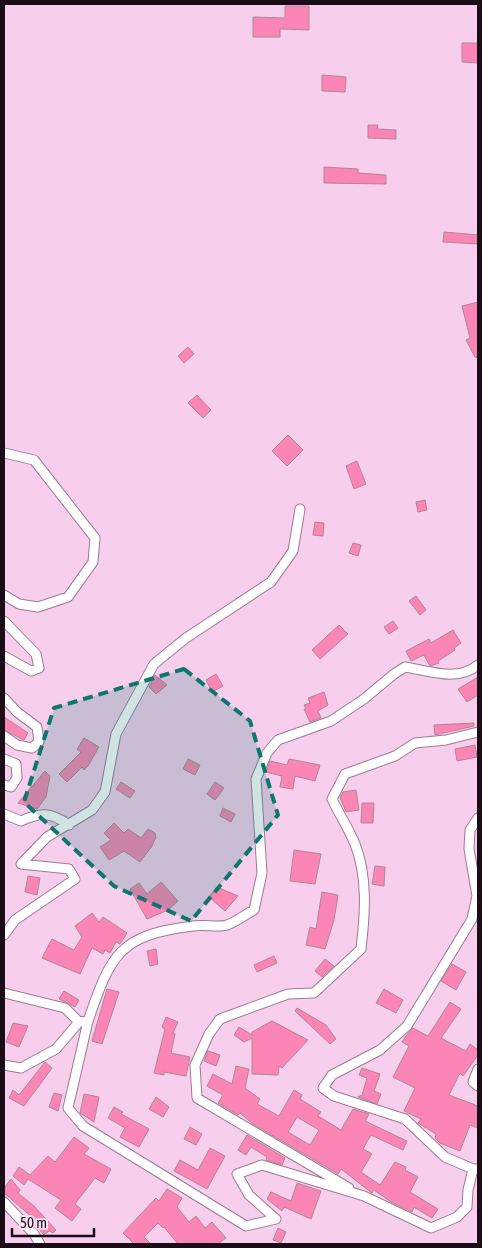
<svg xmlns="http://www.w3.org/2000/svg" width="482" height="1248" font-family="'Asap Condensed',sans-serif">
<rect width="100%" height="100%" fill="#f7cfec"/>
<path fill="#fb86b6" stroke="#b28595" fill-rule="evenodd" d="M285,6H309V30L280,29V37H253V17L285,18Z
M462,43H478V63L462,62Z
M322,75L346,77L345,92L322,91Z
M368,125H378L377,129L396,130V139L368,138Z
M324,167L358,169V173L386,175V184L324,183Z
M444,232L478,235V244L443,242Z
M478,302V358L475,357L466,340L470,338L462,306Z
M188,347L194,354L184,363L178,356Z
M197,395L211,410L203,418L188,403Z
M288,435L303,450L287,466L272,451Z
M357,461L366,484L354,489L346,466Z
M425,500L427,510L418,512L416,502Z
M315,522L324,523L323,536L313,535Z
M353,543L361,545L358,556L349,553Z
M416,596L426,610L420,615L409,601Z
M393,621L398,628L389,634L384,627Z
M339,625L348,634L320,659L312,650Z
M453,630L461,643L454,648L455,650L438,661L439,663L430,666L424,655L411,661L406,651L429,639L431,643Z
M216,674L223,686L212,692L206,680Z
M155,675L167,685L156,694L149,687Z
M478,677V695L467,702L458,689Z
M324,692L328,705L318,711L321,718L310,722L304,709H306L304,705L310,703L308,698Z
M4,717L28,733L24,740L4,730Z
M474,723V726L435,735L434,725Z
M84,738L99,747L88,766L84,770L82,767L67,782L59,774L81,752L77,749Z
M475,745L477,757L457,761L455,749Z
M188,759L200,765L195,775L183,769Z
M289,759L320,765L315,781L295,776L293,789L280,787L282,776L266,772L270,761L287,765Z
M45,771L50,776L46,797L37,809L18,803Z
M121,782L135,791L130,798L116,789Z
M215,782L224,788L215,800L207,794Z
M356,790L359,810L346,812L340,797L343,792Z
M362,803H374L373,823H361Z
M223,808L235,814L231,822L220,816Z
M114,823L124,833L128,829L141,838L148,829L155,833L156,837L152,846L140,862L124,851L109,860L100,847L111,840L104,833Z
M294,850L321,854L315,884L290,881Z
M375,866L385,867L384,886L372,884Z
M28,876L40,878L37,895L25,892Z
M161,882L178,901L168,910L147,919L130,889L139,883L147,894Z
M217,887L238,896L225,911L209,897Z
M322,892L338,895L334,920L325,949L306,945L310,927L316,929Z
M92,913L99,922L103,917L127,933L120,944L116,942L110,953L105,950L103,954L92,948L80,974L42,958L52,939L74,950L82,937L75,926Z
M156,949L158,964L150,966L147,951Z
M274,956L277,963L257,972L254,965Z
M325,959L334,966L322,977L315,971Z
M452,964L466,972L456,990L441,981Z
M107,989L119,992L102,1044L92,1041Z
M384,989L403,1000L396,1013L376,1003Z
M64,991L79,1000L75,1007L59,999Z
M450,1002L461,1009L441,1038L466,1051L470,1044L478,1050V1055L463,1076L460,1073L449,1095L478,1106V1128L470,1125L460,1151L440,1143L435,1138L436,1134L418,1123L421,1119L404,1111L415,1088L393,1077L409,1046L402,1042L406,1036L413,1028L428,1036Z
M297,1008L326,1025L336,1039L330,1044L295,1011Z
M166,1017L178,1022L173,1033L175,1034L171,1053L190,1057L186,1076L164,1072V1075L154,1073L165,1029L162,1027Z
M272,1021L308,1040L282,1068L279,1066L278,1075L252,1074V1038L244,1042L234,1035L239,1027L252,1035V1032Z
M13,1023L28,1026L19,1047L6,1042Z
M208,1051L220,1055L216,1066L204,1061Z
M45,1062L52,1068L24,1106L9,1098L13,1090L19,1095Z
M236,1066L249,1069L245,1088L260,1099L257,1104L279,1116L294,1090L302,1095L300,1099L321,1112L318,1116L341,1130L353,1109L369,1114L365,1121L407,1141L403,1150L371,1135L363,1149L372,1154L361,1172L380,1185L395,1162L406,1167L405,1170L418,1177L410,1192L438,1209L432,1218L414,1207L412,1212L391,1202L374,1190L372,1193L341,1169L338,1174L253,1124L240,1113L238,1115L218,1103L223,1095L207,1086L213,1074L232,1084ZM297,1117L319,1130L310,1145L288,1132Z
M362,1068L380,1074L374,1091L381,1094L377,1104L358,1097L362,1095L367,1078L359,1075Z
M54,1093L62,1095L58,1111L49,1107Z
M84,1094L99,1097L94,1122L80,1113Z
M156,1097L169,1107L163,1117L149,1109Z
M114,1107L123,1112L121,1114L149,1129L139,1147L120,1137L125,1128L108,1118Z
M190,1127L202,1134L196,1145L184,1139Z
M247,1135L285,1158L282,1165L266,1160L267,1157L251,1147L246,1155L238,1150Z
M74,1137L89,1148L84,1154L111,1169L104,1183L95,1178L75,1204L81,1209L72,1221L55,1208L61,1200L28,1179L24,1185L13,1176L19,1167L30,1175L48,1156L55,1162Z
M210,1148L225,1156L207,1189L174,1171L180,1160L198,1170Z
M11,1179L20,1190L18,1193L34,1206L56,1230L53,1233L49,1231L44,1235L31,1220L33,1218L4,1193V1188Z
M297,1183L321,1191L311,1219L284,1207L282,1211L267,1199L271,1192L291,1201Z
M167,1189L182,1198L177,1207L189,1222L196,1216L205,1228L212,1222L226,1238L218,1244H178L164,1227L163,1228L158,1223L144,1237L151,1244H134L123,1233L156,1198L159,1201Z
M278,1228L286,1232L281,1243L273,1240Z"/>
<g fill="none" stroke-linecap="round" stroke-linejoin="round">
<g stroke="#9e7995" stroke-width="11">
<path id="street" d="M4,453L34,460L95,538L93,562L68,597L38,607L19,604L4,595
M4,621L36,654L39,668L31,671L4,656
M4,698L17,712L37,727L39,742L32,748L17,745L4,736
M4,759L16,764L17,778L11,787L4,785
M4,814L21,821C40,812 51,812 69,825
M4,935L15,920L75,879L69,869L21,864L47,837L92,810L105,792L116,734L154,664L186,638L271,582L293,551L300,509
M4,993L65,1008L79,1022
M88,1021C111,954 119,935 193,926C204,924 218,928 227,925C236,922 246,914 254,910L262,873L256,779L267,753L278,740L331,721L364,699L394,674L405,667C430,671 457,682 478,665
M4,1065L21,1068L56,1049L79,1022L88,1021L68,1108L83,1126L246,1226L276,1219L249,1195L237,1174L262,1165L364,1196L431,1228L457,1217L467,1207L468,1190L473,1169H478
M478,1069L473,1082L478,1086
M473,1169L445,1157L405,1119L334,1096L323,1088L332,1075L380,1050L407,1026L472,919L477,896L469,849L470,830L478,818
M349,1188L197,1098L195,1065L209,1034L220,1019L288,994L314,993L361,949C365,915 368,877 355,844C349,829 339,814 332,799L345,774L395,756L415,743L446,740L478,732
M4,1202L34,1234L40,1244"/>
</g>
<use href="#street" stroke="#fff" stroke-width="9"/>
</g>
<path fill="#0f766e" fill-opacity="0.2" stroke="#0f766e" stroke-width="4" stroke-dasharray="10 6" stroke-linejoin="round" d="M184,669L250,721L278,815L191,921L114,886L24,802L54,708Z"/>
<rect width="482" height="1248" fill="none" stroke="#1a0d17" stroke-width="10"/>
<path d="M12 1228v8h82v-8" fill="none" stroke="#1a0d17" stroke-width="2.5"/>
<text x="20" y="1228" font-size="15" fill="#1a0d17" stroke="#fae2f4" stroke-width="4" paint-order="stroke">50 m</text>
</svg>
